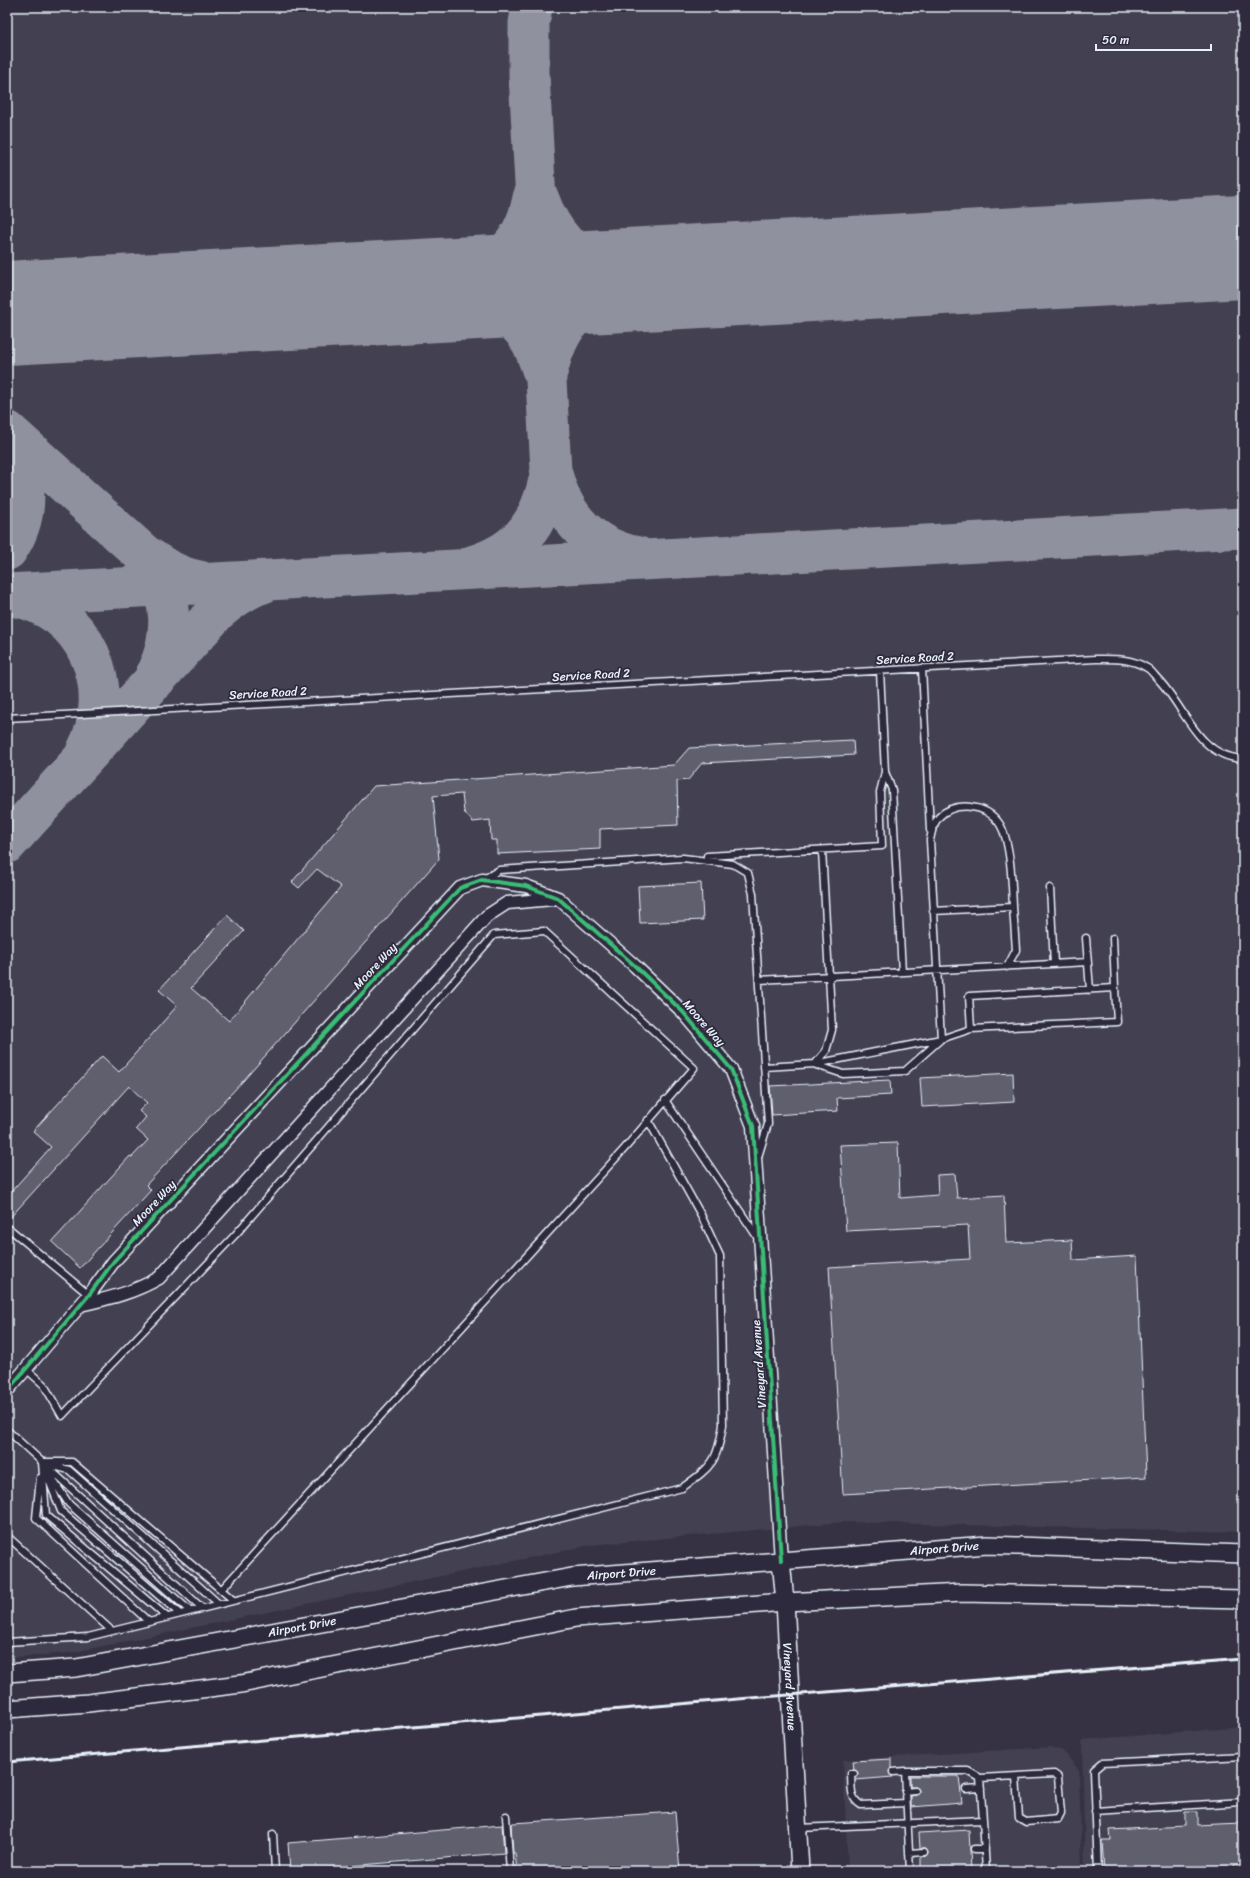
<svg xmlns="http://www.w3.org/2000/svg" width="1250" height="1878" font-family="Sriracha,sans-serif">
<rect width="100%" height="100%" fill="#363244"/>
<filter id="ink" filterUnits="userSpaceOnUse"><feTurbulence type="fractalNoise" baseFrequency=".025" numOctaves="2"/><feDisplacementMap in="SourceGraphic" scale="8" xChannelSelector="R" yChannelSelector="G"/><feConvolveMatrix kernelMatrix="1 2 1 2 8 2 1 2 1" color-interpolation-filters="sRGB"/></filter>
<g filter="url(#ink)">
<path fill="#433f51" d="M7,7H1243V1532L844,1522L591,1545L70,1653L7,1658Z
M1243,1727V1871H1085L1082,1740Z
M1051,1747L1063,1751L1079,1770L1082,1871H848L843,1760Z"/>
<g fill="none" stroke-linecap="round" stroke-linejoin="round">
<path stroke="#8f929e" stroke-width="41" d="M532,7L529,23V75L551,470C562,516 589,548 638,557
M538,197C550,231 572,259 607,271C620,275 635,276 649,279
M428,290C483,271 521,262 533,198
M428,290C468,296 511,304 532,343C536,351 539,361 542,369
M548,369C562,310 594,294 649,279
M7,431L142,553C160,566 177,577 199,581
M7,437C27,474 32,513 7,550
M149,562C174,596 174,638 156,674
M472,566C523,551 542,520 551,470
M7,594L1243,528
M12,596C86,608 120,688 86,752
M7,843L217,611C231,599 246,588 263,583"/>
<path stroke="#8f929e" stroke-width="104" d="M7,313L1243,247"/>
</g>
<path fill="#605e6e" stroke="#e8f1f8" d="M853,740L854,755L702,763L688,780L677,781L678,825L600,829V849L497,854V840H491L490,820L473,822L464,812L462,794L433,796L439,859L243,1081L146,1185L151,1190L80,1268L52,1242L130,1156L132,1157L148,1140L136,1129L146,1117L139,1111L147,1103L129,1086L7,1221V1196L51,1147L33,1131L102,1056L119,1072L177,1006L159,990L227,915L244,931L191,988L229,1021L341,887L317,869L299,888L292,882L374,786L674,765L689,748Z
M701,883L703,920L640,923L638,886Z
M1013,1073L1014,1102L922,1107L920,1078Z
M890,1080L891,1095L837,1098L838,1111L772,1115L770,1086Z
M898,1143L900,1198L938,1195L937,1175L955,1174L957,1198L1004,1195L1006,1243L1072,1240L1073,1260L1137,1256L1146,1477L843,1494L829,1267L970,1259L968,1225L846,1231L840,1145Z
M892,1759V1768L889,1772L893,1777L856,1780L858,1774L854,1770L853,1761Z
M910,1776H959L962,1803L911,1807V1796L917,1795L919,1791L916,1787H910Z
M675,1812L680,1871H517L515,1853H513L511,1824L513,1823Z
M1185,1812H1197V1825L1243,1823V1866L1232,1867V1871H1104L1102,1840H1111L1110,1830L1185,1826Z
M502,1825L504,1853L290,1871L288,1843Z
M969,1830L971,1870L921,1871V1857L926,1856L928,1852L926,1848H920L919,1833Z"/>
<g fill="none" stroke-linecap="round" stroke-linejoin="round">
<g stroke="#e8f1f8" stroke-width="9">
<path id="lane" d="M922,668L930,830
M7,718L1096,659C1114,659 1131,658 1147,668C1151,670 1154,675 1157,678C1185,706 1197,757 1243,759
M885,772L892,790L902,972
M707,856L882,846L880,792L885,772L880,671
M484,879L499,870L683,858L733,864L748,873L753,894L768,1124L758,1157
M1050,888L1054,964
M933,911L1013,907L1016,950L1007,967
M1086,938L1090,990
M1113,938L1115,988
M759,980L1088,962
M941,1039L930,840C932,831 933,824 939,817C955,801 986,804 999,823C1011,840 1012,885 1013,907
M815,1064L826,1051L832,1030L822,850
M816,1065L843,1074L905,1071L940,1040
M764,1067L815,1064L941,1039L971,1029L1117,1022L1115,988L969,996L971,1029
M665,1100L758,1238
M7,1234L11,1230L89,1295
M26,1369L44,1385L62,1416L236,1234L494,935L544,931L694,1068L625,1148L456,1334L221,1590
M7,1430L202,1608
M42,1462H72L233,1600
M42,1462L46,1515L167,1617
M50,1465L69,1470L219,1604
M47,1471L69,1504L190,1611
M46,1473L61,1511L180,1614
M40,1478L36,1518L149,1622
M7,1536L112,1631
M7,1642L88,1637L149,1622L682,1488C712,1466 717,1463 723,1425L720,1256L701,1215L648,1120
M893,1772L905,1771
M854,1774H851C852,1786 849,1798 861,1805L906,1803
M966,1789L981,1788
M905,1792L915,1791
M1095,1811L1243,1802
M506,1816L510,1871
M983,1820L980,1778L1054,1774L1058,1777L1061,1813L1058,1819L1026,1822L1019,1818L1016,1777
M799,1828L983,1820L986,1871
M273,1834L275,1871
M974,1849H985
M909,1853L924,1852
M910,1871L905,1771H968L980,1778
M1098,1871L1094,1770L1102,1763L1243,1756"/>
</g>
<g stroke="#e8f1f8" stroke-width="15">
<path id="street" d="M80,1305C110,1298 133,1293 159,1278L487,916L507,903L553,899
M7,1391L89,1295L114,1261L460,888L482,880L526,886L558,898L635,966L683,1012L731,1069L753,1126L781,1560"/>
</g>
<g stroke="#e8f1f8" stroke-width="20">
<g id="secondary">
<path id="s1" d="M781,1560L785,1602L800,1871"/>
<path id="s2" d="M7,1673L76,1668L572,1577L987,1545L1243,1554"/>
<path d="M7,1709L88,1703L241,1684L576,1618L785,1602L962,1593L1243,1599"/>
</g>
</g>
<use href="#lane" stroke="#2f2a3d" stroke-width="6"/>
<use href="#street" stroke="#2f2a3d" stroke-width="12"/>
<use href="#secondary" stroke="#2f2a3d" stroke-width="17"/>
<path stroke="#e8f1f8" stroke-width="3" d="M7,1762L738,1699L1243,1659"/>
<g stroke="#2f2a3d" stroke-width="6">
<path id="cycleway" d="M7,1391L89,1295L114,1261L460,888L482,880L526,886L558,898L635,966L683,1012L731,1069L753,1126L781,1560"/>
</g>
<use href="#cycleway" stroke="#3abd76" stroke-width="4"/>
</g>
</g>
<g text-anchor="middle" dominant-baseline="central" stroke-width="3.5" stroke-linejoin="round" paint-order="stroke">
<g font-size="12" fill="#e8f1f8" stroke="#2f2a3d">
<text transform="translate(915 658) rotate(-3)">Service Road 2</text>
<text transform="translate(591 675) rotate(-3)">Service Road 2</text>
<text transform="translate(268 693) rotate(-3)">Service Road 2</text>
<text transform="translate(375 966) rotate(-47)">Moore Way</text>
<text transform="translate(704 1023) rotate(49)">Moore Way</text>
<text transform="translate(154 1203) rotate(-47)">Moore Way</text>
<text transform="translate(759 1364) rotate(-94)">Vineyard Avenue</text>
<text stroke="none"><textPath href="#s2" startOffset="947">Airport Drive</textPath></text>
<text stroke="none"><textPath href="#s2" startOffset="623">Airport Drive</textPath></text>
<text stroke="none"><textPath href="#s2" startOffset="299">Airport Drive</textPath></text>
<text stroke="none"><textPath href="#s1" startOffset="127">Vineyard Avenue</textPath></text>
</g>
</g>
<rect width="1250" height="1878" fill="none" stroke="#2f2a3d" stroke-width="24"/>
<rect x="12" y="12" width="1226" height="1854" fill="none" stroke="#e8f1f8" stroke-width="1.5" filter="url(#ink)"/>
<path d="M1096 44v6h115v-6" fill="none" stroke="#e8f1f8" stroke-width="2"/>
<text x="1102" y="44" font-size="12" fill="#e8f1f8" stroke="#2f2a3d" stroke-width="3" paint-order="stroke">50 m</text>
</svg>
